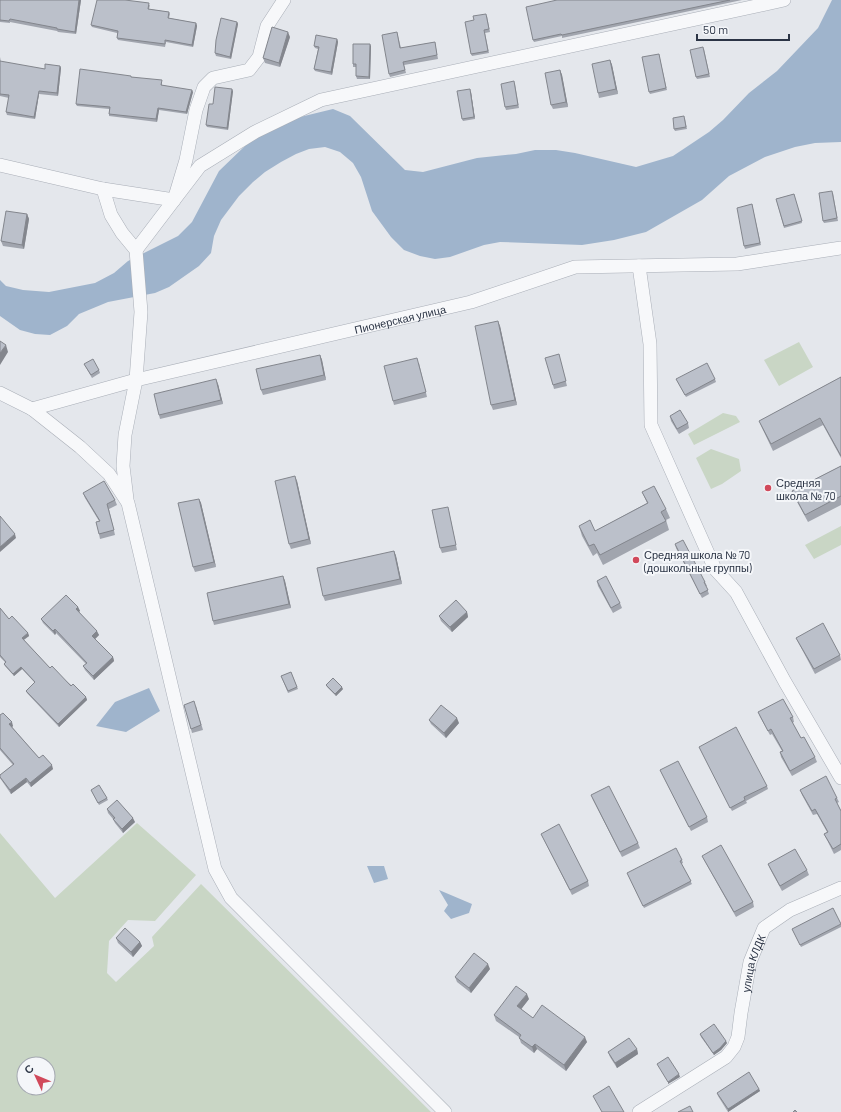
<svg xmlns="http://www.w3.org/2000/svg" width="841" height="1112" font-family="Barlow,sans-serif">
<rect width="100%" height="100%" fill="#e4e7ec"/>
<path fill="#c9d6c5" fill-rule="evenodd" d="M799,342L813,367L779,386L764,360Z
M723,413L736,416L740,422L694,445L688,434Z
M711,449L739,459L741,471L722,484L711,489L696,458Z
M841,526V545L814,559L805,545Z
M137,823L196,875L155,921L128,920L109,941L107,973L116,982L154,946L152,937L201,884L431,1112H0V833L55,898ZM24,1064H48V1088H24Z"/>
<path fill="#9fb4cc" d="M832,0H841V142L815,143L795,147L765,157L729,176L702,200L646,232L614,240L582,245L500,242L484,245L450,257L435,259L420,256L404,250L391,237L372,211L361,177L353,163L340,152L325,147L309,149L296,154L281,162L265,172L253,182L239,196L221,220L214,236L211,253L199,266L169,287L155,293L108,302L79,314L67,326L50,335L35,334L20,330L0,316V280L6,286L23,290L49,292L95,283L114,273L128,261L178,236L192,222L219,171L246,145L262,134L296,118L333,109L350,116L405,170L423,172L477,158L516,154L535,150H556L575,153L636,167L673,156L709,132L723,120L749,93L777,71L818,28Z
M149,688L160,711L126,732L96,726L115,702Z
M367,866H384L388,879L374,883Z
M439,890L472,904L469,913L451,919L444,911L448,905Z"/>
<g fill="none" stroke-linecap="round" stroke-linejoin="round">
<g stroke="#a9aeb7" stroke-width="14">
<g id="street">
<path d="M0,165L103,189L174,200L200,166L255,132L321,100L784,0"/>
<path d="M103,189L111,215L122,233L136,250L141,312L136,380L125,435L123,466L127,499"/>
<path d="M136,250L174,200L186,160L196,110L204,87L213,78L249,70L259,57L267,26L284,0"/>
<path d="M639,266L650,344L651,425L715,569L736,592L785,682L841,778"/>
<path d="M0,393L32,409L80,447L109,474L128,503L215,869L231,898L445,1112"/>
<path id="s1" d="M32,409L136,380L471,302L575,267L737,264L841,248"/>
<path id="s2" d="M639,1112L726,1057L734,1047L738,1037L741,1013L750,962L764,928L790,910L841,888"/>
</g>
</g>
<use href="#street" stroke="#f7f8fa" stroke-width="13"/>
</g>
<path fill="#a1a5ae" d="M0,0H81L76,34L58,32L57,31L10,22V23L0,22Z
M557,0H742L562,38V36L534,42L533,40Z
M150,5L149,9L169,12L170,14L169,18L196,23L197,26L193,47L166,42L165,47L118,40L117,38V33L92,27L91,25Z
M487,16L490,32L485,33L489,53L472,56L471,54L474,20Z
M237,22L238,24L231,59L216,56L215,53Z
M397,32L401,48L435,42L438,59L404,65L406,73L390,77L389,74Z
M290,37L280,67L265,63L263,58Z
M337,39L338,42L332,75L315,71L314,69L318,49L315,48L314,46Z
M371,46L370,79H357L356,76V67H353V64Z
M704,49L710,77L697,79L696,77Z
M659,54L667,90L650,94L649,92Z
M0,57L1,62L45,69L60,66L61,68L58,96L39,94L35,119L7,115L6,112L9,98L0,96Z
M610,60L612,65L618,94L599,98L598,93Z
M560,70L562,75L568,107L553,109L551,105Z
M132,77L162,83V85L193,92L187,114L159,110L157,122L109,116V109L77,106L76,104Z
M515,84L519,108L506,110L505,107Z
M233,91L228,130L207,127L206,125L213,104Z
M471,92L475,119L463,121L462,119Z
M685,119L687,129L675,131L674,129Z
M833,193L838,221L824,223L823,221Z
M794,194L802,223L784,228L776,199Z
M752,204L761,245L745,249L744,246Z
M27,214L29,219L24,249L3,246L1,241Z
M500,326L517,405L493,410L491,405Z
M320,355L322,360L326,380L263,395L261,390Z
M560,359L567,386L554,389L553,385Z
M419,363L427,397L394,405L393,401Z
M84,364L99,370L100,373L92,378Z
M841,377V458L823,425L773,451L762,428L759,421Z
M676,379H715L716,382L686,397Z
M218,384L223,404L160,419L159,415Z
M670,416L688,423L689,428L679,434L671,421Z
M841,466V505L808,522L795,498L792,491Z
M297,481L311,544L291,549L289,544Z
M642,492L666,509L670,518L666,520L669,530L603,565L597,553L593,556L582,536L579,526L595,531L647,503Z
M83,493L115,500L117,505L109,509L115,535L100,539L99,534V521L85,498Z
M199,499L201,503L216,567L195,572L193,567Z
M449,511L457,550L442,553L440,548Z
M675,544L705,582L707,586H706L709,594L702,598L676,548Z
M394,551L396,556L402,584L325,601L323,596Z
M283,576L285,581L291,608L214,625L213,621Z
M597,581L620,603L622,608L613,613L598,586Z
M78,607L80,611L79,612L99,635L95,639L113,657L114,661L94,680L85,670L83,666L86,664L56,633L55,635L43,623L41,619Z
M0,608L9,619L28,633L29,636L24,640L50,668L86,697L87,700L59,727L27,693L26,691L35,683L22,669L14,676L5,666L4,664L5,662L0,657Z
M467,612L468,617L452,632L441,621L439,616Z
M796,638L840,655L841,660L815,674L798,642Z
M291,672L298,689L288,693L281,676Z
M326,685L343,689L336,696L327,687Z
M196,706L203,730L192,733L191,729Z
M758,712L793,717L794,722L792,723L801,738L815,757L817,762L792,776L781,757L780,752L782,751L772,734L770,735L760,717Z
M0,715L13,726L12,727L39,758L53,769L31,787L27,782L11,794L0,778V775L13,765L0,750Z
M429,720L459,723L446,738L431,724Z
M699,747L767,786L768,789L746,801L747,803L732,811Z
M660,770L707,817L708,822L691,831L662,774Z
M91,790L107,798L108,800L99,805Z
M800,790L837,798L839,802L837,803L841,811V850L834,854L824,834L827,832L817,814L813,815L802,795Z
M591,795L638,843L640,848L622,857L593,800Z
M107,809L135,822L123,833L115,823L113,819L108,813Z
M541,834L588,881L589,886L572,895L543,838Z
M702,856L753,902L754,907L736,917L704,860Z
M682,860L683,863L681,864L692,884L644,908L628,875Z
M768,864L807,870L809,875L782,891L770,869Z
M833,908L841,925V927L801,947L792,929Z
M116,938L140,942L142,946L133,957L118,943Z
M490,969L471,993L457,982L455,977Z
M529,999L521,1009L533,1018L587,1042L566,1071L537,1049L534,1053L521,1043L519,1037L496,1021L494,1015Z
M700,1034L727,1043L721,1050L714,1055L701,1037Z
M637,1049L638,1054L617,1068L610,1057L608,1052Z
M759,1089L760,1091L728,1112L718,1096L717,1093Z"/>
<path fill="#83868d" d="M79,0H81L76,34L75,32Z
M237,22L238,24L231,59L230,57Z
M196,23L197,26L193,47L192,45Z
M288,32L290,37L280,67L279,63Z
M337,39L338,42L332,75L331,72Z
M370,44L371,46L370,79L369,77Z
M610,60L612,65L618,94L616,89Z
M60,66L61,68L58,96L57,93Z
M560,70L562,75L568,107L566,102Z
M232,89L233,91L228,130L227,128Z
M470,89L471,92L475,119L474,117Z
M192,90L193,92L187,114L186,112Z
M39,91V94L35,119L34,117Z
M158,108L159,110L157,122L156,119Z
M27,214L29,219L24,249L22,245Z
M498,321L500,326L517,405L515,400Z
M6,345L8,352L0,365V353Z
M320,355L322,360L326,380L324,375Z
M216,379L218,384L223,404L221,400Z
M295,476L297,481L311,544L309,539Z
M199,499L201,503L216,567L214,562Z
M15,534L16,538L0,552V547Z
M394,551L396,556L402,584L400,579Z
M283,576L285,581L291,608L289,604Z
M78,607L80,611L77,613L76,609Z
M467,612L468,617L452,632L450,627Z
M55,629L56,633L55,635L53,631Z
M97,631L99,635L94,640L92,636Z
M28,633L29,636L23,640L22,638Z
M113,657L114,661L94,680L93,676Z
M21,667L22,669L14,676L13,674Z
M342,687L343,689L336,696L335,694Z
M86,697L87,700L59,727L58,724Z
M457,718L459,723L446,738L444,733Z
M12,722L13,726L11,728L9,724Z
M52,765L53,769L31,787L30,783Z
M26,778L27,782L11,794L10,790Z
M133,818L135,822L123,833L122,829Z
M140,942L142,946L133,957L131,952Z
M488,964L490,969L471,993L469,988Z
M527,994L529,999L519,1012L517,1006Z
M585,1037L587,1042L566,1071L564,1065Z
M726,1041L727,1043L721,1050L714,1055L713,1053Z
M535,1044L537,1049L534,1053L532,1047Z
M637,1049L638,1054L617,1068L615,1063Z
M679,1074L680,1077L668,1084V1082Z
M759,1089L760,1091L728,1112V1109Z"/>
<path fill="#bbc0ca" stroke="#83868d" d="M0,0H79L75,32L57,29V28L10,19L9,21L0,20Z
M97,0H125L149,3L148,9L169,12L168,18L196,23L192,45L165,40V44L117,38L118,31L91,25Z
M557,0H730L562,35L561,34L533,40L526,7Z
M486,14L489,29L484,30L488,51L471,54L465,22L474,20L473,16Z
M221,18L237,22L230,57L215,53L216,40Z
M272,27L288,32L279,63L263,58Z
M397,32L400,48L435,42L437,55L403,62L405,70L389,74L382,35Z
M316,35L337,39L331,72L314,69L319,47L314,46Z
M353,44H370L369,77L356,76V64H353Z
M703,47L709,74L696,77L690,50Z
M659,54L666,88L649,92L642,57Z
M610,60L616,89L598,93L592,64Z
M0,61L45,69V64L60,66L57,93L39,91L34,117L6,112L9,95L0,94Z
M80,69L131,76V77L162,80L161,85L192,90L186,112L158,108L156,119L109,114L110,107L76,104Z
M560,70L566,102L551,105L545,73Z
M514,81L518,105L505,107L501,84Z
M215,87L232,89L227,128L206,125L209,104H213Z
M470,89L474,117L462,119L457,91Z
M684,116L686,127L674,129L673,118Z
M832,191L837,218L823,221L819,193Z
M794,194L802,221L784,226L776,199Z
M752,204L760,243L744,246L737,208Z
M6,211L27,214L22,245L1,241Z
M498,321L515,400L491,405L475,326Z
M0,341L6,345L0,353Z
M559,354L566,381L553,385L545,358Z
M320,355L324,375L261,390L256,369Z
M417,358L426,392L393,401L384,366Z
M93,359L99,370L91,375L84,364Z
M707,363L715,379L685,395L676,379Z
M841,377V456L820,418L771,444L759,421Z
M216,379L221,400L159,415L154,394Z
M680,410L688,423L677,429L670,416Z
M841,466V496L805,515L792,491Z
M295,476L309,539L289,544L275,481Z
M104,481L115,500L107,504L114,530L99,534L96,522L100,521L83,493Z
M654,486L666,509L661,512L666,521L600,555L594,544L589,546L579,526L590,520L595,531L648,503L642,492Z
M199,499L214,562L193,567L178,503Z
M448,507L456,545L440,548L432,510Z
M0,516L15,534L0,547Z
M683,540L705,582H704L708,590L700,594L675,544Z
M394,551L400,579L323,596L317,568Z
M283,576L289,604L213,621L207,593Z
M606,576L620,603L611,608L597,581Z
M66,595L78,607L76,609L97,631L92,636L113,657L93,676L83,666L87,663L55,629L53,631L41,619Z
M456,600L467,612L450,627L439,616Z
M0,608L9,619L12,616L28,633L22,638L50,668L52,666L71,686L73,684L86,697L58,724L26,691L35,682L21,667L13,674L4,664L6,662L0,655Z
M823,623L840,655L814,669L796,638Z
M291,672L297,687L288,691L281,676Z
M333,678L342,687L335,694L326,685Z
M783,699L793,717L790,718L801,738L804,737L815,757L790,771L780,752L783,751L771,729L768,731L758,712Z
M194,701L201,725L191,729L184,705Z
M441,705L457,718L444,733L429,720Z
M3,713L12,722L9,724L39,758L43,755L52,765L30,783L26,778L10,790L0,777V775L14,764L0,748V715Z
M736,727L767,786L744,797L745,800L730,808L699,747Z
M678,761L707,817L689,827L660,770Z
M826,776L837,798L835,799L841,811V844L833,849L824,834L828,832L815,809L812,811L800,790Z
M99,785L107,798L98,803L91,790Z
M609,786L638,843L620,852L591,795Z
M117,800L133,818L122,829L113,819L115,818L107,809Z
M559,824L588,881L570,890L541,834Z
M721,845L753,902L734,912L702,856Z
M676,848L682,860L680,861L691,881L643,906L627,873Z
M795,849L807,870L780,886L768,864Z
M833,908L841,924L800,945L792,929Z
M125,928L140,942L131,952L116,938Z
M474,953L488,964L469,988L455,977Z
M516,986L527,994L517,1006L533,1018L542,1005L585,1037L564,1065L535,1044L532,1047L519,1038L521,1035L494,1015Z
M714,1024L726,1041L720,1048L713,1053L700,1034Z
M629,1038L637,1049L615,1063L608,1052Z
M668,1057L679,1074L668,1082L657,1064Z
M749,1072L759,1089L728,1109L717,1093Z
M609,1086L624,1112H602L593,1096Z
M690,1106L693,1112H678Z
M795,1110L797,1112H793Z"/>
<g fill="#d1495b" stroke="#f4f6f9" stroke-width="1.5">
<circle cx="768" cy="488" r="4"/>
<circle cx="636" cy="560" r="4"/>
</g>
<g text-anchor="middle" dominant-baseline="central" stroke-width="4" stroke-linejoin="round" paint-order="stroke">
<g font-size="11" fill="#2b3445" stroke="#f4f6f9">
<text stroke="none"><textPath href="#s1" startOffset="379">Пионерская улица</textPath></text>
<text stroke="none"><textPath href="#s2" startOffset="202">улица КЛДК</textPath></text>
</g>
<g font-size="11" fill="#2b3445" stroke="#f4f6f9" text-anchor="start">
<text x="776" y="482">Средняя<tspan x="776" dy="13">школа № 70</tspan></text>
<text x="644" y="554">Средняя школа № 70<tspan x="644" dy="13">(дошкольные группы)</tspan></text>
</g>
</g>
<g transform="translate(36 1076) rotate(314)"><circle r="19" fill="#f4f6f9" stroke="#a4a8b1"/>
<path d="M0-3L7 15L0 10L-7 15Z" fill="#d1495b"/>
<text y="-6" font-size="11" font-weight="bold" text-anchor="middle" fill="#2b3445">С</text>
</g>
<path d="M697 34v6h92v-6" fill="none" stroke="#2b3445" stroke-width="2"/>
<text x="703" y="34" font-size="12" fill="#2b3445" stroke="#f4f6f9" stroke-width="3" paint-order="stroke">50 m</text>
</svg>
